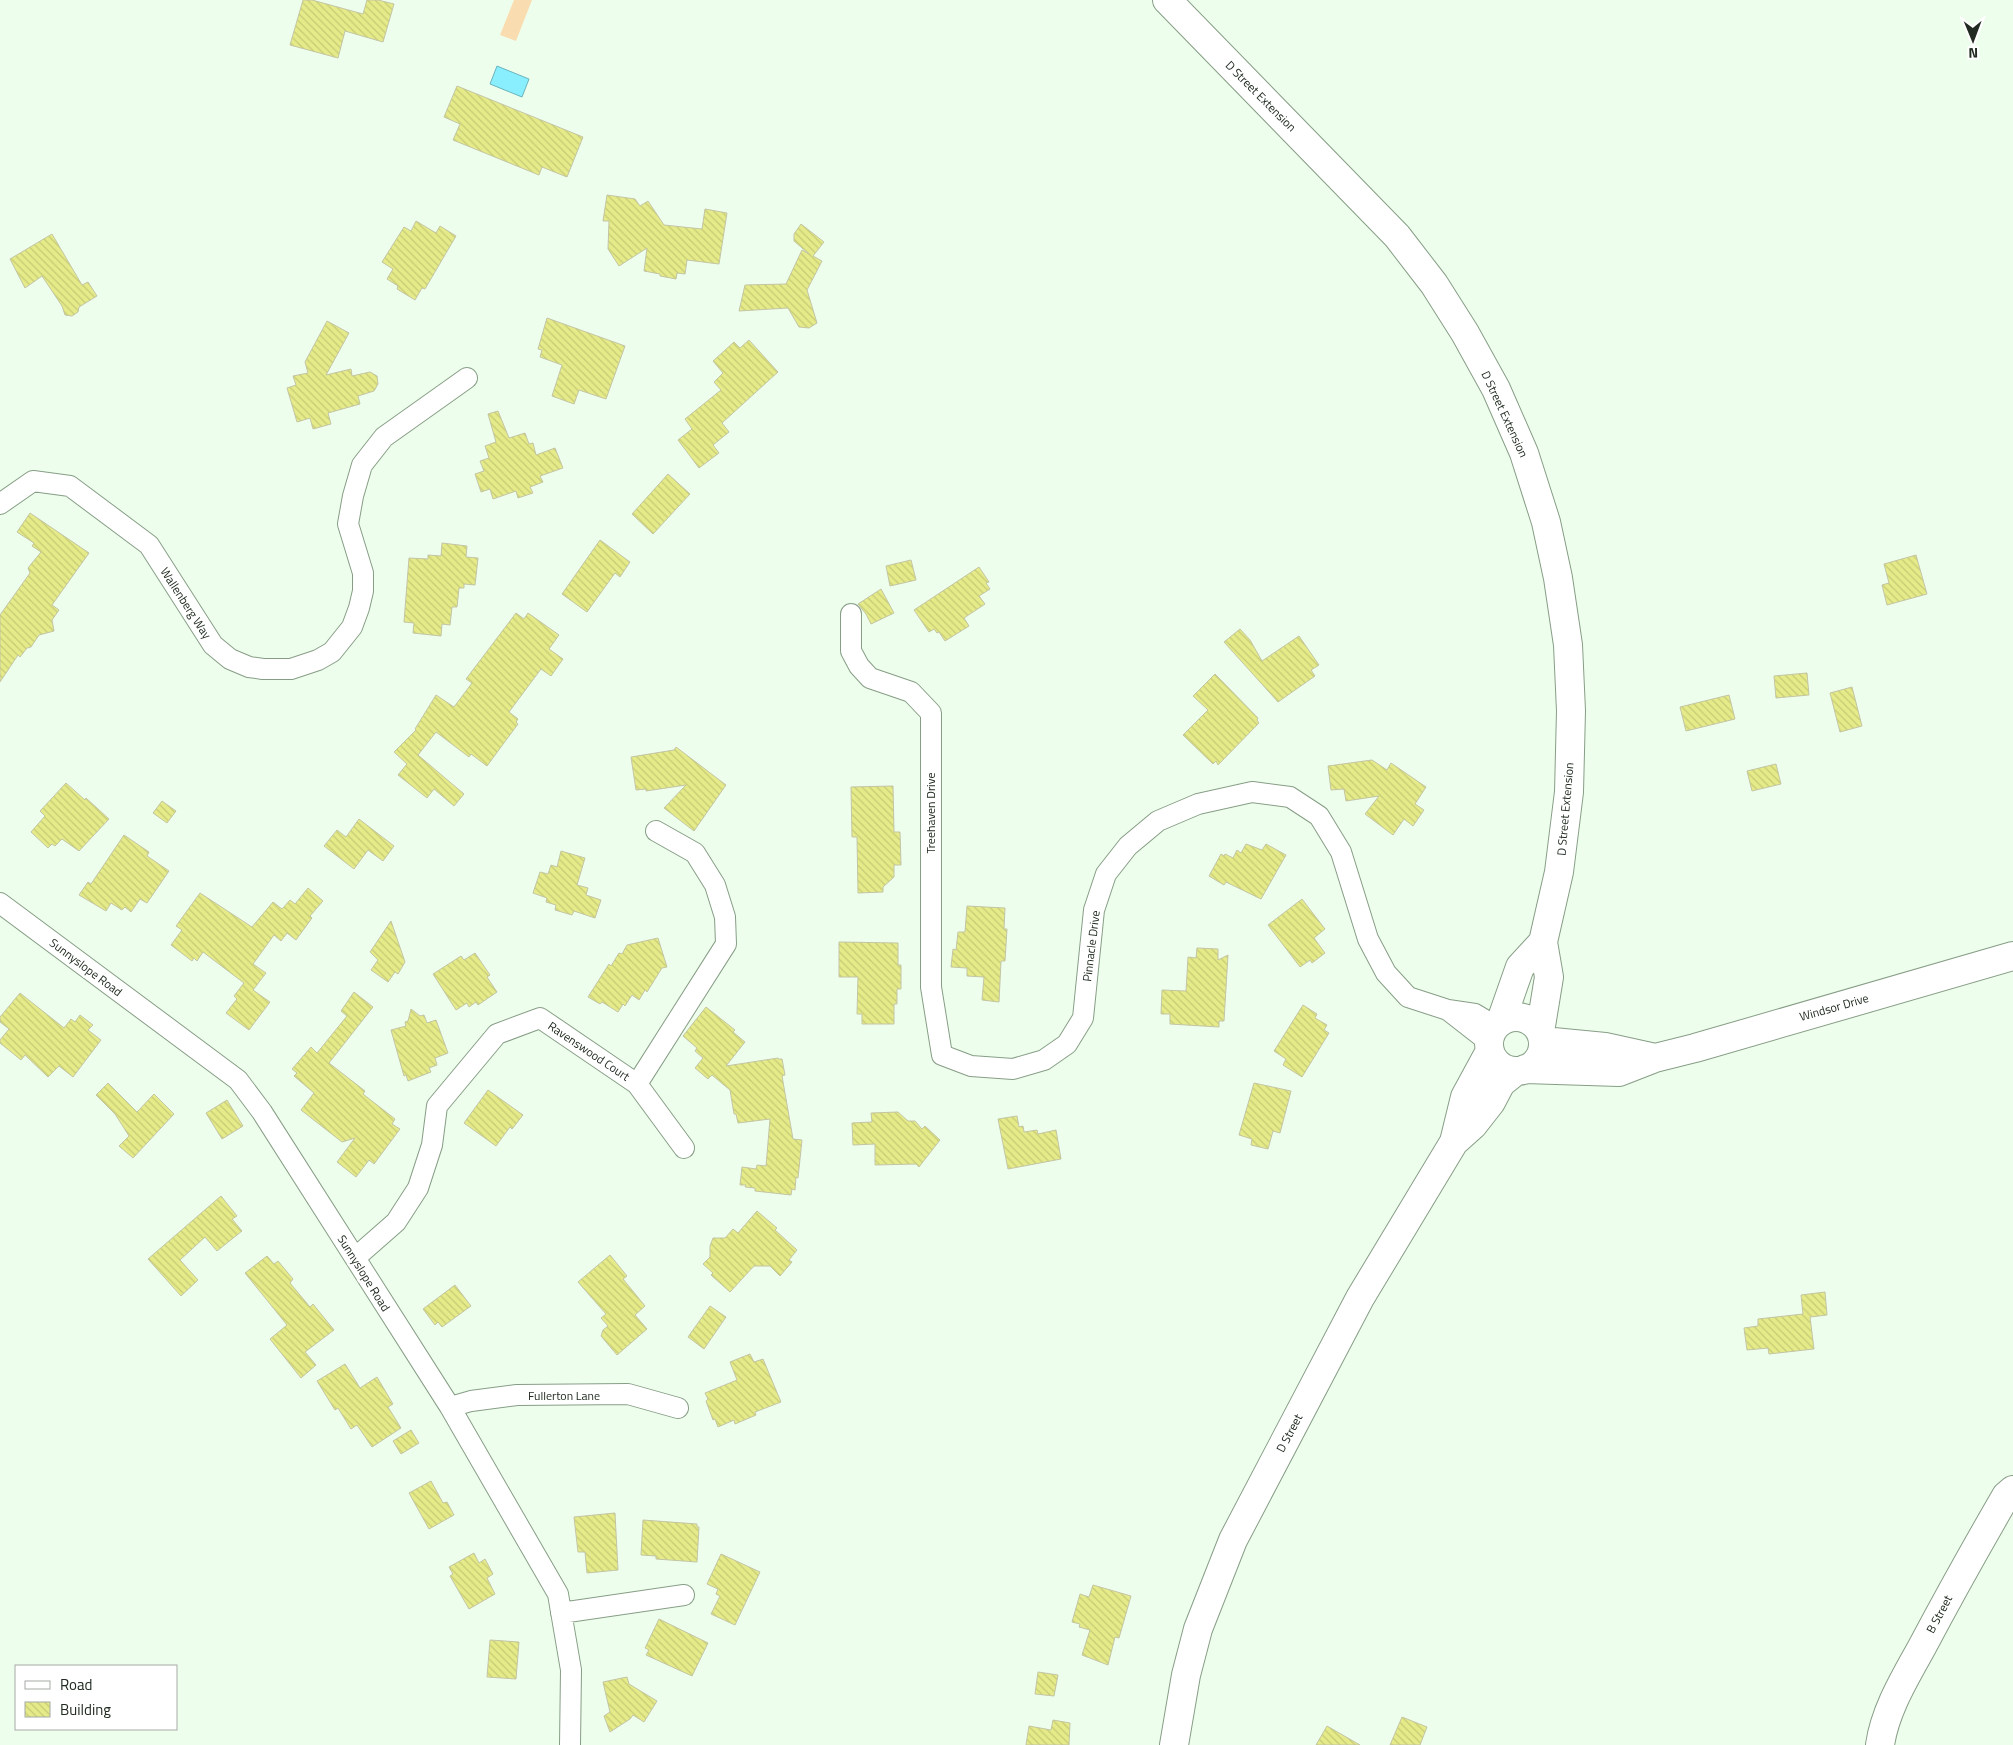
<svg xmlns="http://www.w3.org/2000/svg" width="2013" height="1745" font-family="'Titillium Web',sans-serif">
<defs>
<pattern id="building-back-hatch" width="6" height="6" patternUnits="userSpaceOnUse" patternTransform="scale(1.25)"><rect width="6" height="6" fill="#e6eb89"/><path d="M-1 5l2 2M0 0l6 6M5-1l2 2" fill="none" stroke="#c5ca76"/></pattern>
</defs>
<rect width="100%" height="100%" fill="#eefeed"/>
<path fill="#f9dcaf" d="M514,0H532L516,41L500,35Z"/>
<path fill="#89eefe" stroke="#6ab4bc" d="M497,66L529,79L522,97L490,84Z"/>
<path fill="url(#building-back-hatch)" stroke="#c3c5a4" d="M303,0H312L363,14L367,0H378L394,4L383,42L345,31L338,58L290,45Z
M457,86L583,137L567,177L542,167L539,175L453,140L460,124L444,117Z
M607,195L635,199L640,206L648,201L664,225L702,229L705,209L727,213L719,264L687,260L685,274L677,273L676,279L660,276V274L644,271L647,248L619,266L608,249L609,221H603Z
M416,221L436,233L440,226L456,236L425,289L422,288L415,300L397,289L398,286L387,279L393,269L382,262L404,227L411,231Z
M801,224L824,242L813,256L822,261L807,290L817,323L809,328L799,327L788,308L739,311L745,285L786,284L802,250L809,254L794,241V234Z
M52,234L82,285L88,282L97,296L79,307L78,312L72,316L65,315L62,306L42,276L25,288L10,259Z
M547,318L625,346L606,399L579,390L574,404L552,396L562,365L540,357L542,350L538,349Z
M327,321L349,333L326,375L351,369L352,376L370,372L377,376L378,384L374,391L358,396L360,404L328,413L331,424L313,429L310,418L297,422L287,388L296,385L293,376L308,373L305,362Z
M749,340L778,372L722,423L729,432L713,445L719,453L699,468L678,440L692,429L685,419L721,390L714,382L723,373L713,361L734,342L740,348Z
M498,411L509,438L525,433L529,444L533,443L536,455L555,448L563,468L540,476L543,482L530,487L533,493L518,498L516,491L493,499L490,489L481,492L475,474L484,471L480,461L489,458L485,446L496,442L488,414Z
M668,474L690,494L653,534L632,514Z
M30,513L89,553L52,605L59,610L52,620L54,631L39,635L31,647L27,648L20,657L18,655L0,682V615L30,573L28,568L41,552L32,546L34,543L17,532Z
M600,540L630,562L620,577L615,573L587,612L562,594Z
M442,543L467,546L466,557L478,558L475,585L464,584V588H459L457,607H452L450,625L442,624L441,636L413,633L414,623L404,622L409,558L428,559V555L441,556Z
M1916,555L1927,594L1887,605L1882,585L1889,583L1884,564Z
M911,560L916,580L890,586L886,566Z
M979,567L989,582L986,583L990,589L979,596L985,604L964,618L969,626L945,641L939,632L937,633L934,629L929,632L914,610Z
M881,589L894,613L871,624L866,614L858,604Z
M516,613L524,619L528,613L559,635L549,649L563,659L551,676L541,669L509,712L518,719L516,722L518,724L487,766L471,754L469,757L436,732L418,755L464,794L454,806L434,789L427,798L398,775L407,764L394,752L416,730L415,729L436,695L454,707L472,683L466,679Z
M1240,629L1250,640L1262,661L1299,636L1319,665L1311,670L1315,676L1278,702L1224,642Z
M1807,673L1809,695L1776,698L1774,676Z
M1215,674L1258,718L1257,720L1259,723L1218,765L1216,761L1213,764L1183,735L1208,710L1193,696Z
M1852,687L1862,726L1840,732L1830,693Z
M1729,695L1735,719L1686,731L1680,707Z
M676,747L726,785L694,831L664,808L686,785L646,791V789L636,790L631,757L674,750Z
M1372,760L1387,770L1391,763L1426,787L1415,804L1424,810L1413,826L1404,819L1393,835L1365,814L1379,796L1346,801L1344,789L1331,790L1328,766Z
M1776,764L1781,784L1752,791L1747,771Z
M66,783L85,800L86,798L109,819L79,851L62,839L55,846L52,844L48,848L31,832L45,816L40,811Z
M893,786L894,832H900L901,865H894V877L883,887V892L858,893L857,837H852L851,787Z
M162,801L176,811L167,823L153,813Z
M359,819L394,846L383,861L368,850L354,869L324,846L337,830L346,837Z
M124,835L149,852L147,856L169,871L147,903L140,899L131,912L125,907L122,910L111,903L106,911L79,895L88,882L91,884Z
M1246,844L1262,850L1266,844L1286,855L1261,899L1226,882L1224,885L1209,876L1221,854L1224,856L1225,854L1233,858L1237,850L1241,853Z
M561,851L585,858L577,885L588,888L586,895L601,900L595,918L574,911L572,915L555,910L556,905L546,902L547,898L533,893L540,872L548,874L551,865L557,867Z
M308,888L323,901L310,916L312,918L296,940L287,933L281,941L274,935L253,964L266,973L253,990L270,1002L249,1030L226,1013L237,999L234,996L244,983L203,952L197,961L194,958L192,961L171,945L182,930L176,926L200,893L252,927L273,902L282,909L290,900L295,904Z
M1302,899L1325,929L1314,938L1325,953L1312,963L1310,960L1300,967L1268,925Z
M967,906L1005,908L1004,929H1007L1005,961H1001L999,1002L982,1000L984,977L967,976V968L951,967L953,949L956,950L958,932H965Z
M391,921L405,962L398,974L395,972L388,982L371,970L378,960L370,952Z
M658,938L667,967L662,968L647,992L645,990L639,1000L632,995L625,1006L623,1004L618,1012L602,1002L600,1004L588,997L609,964L611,966L619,953L622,954L627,945Z
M839,942L898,943V965H901V989H897V1004H894V1024H862V1014H857L858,977H839Z
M1197,948L1218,949V960L1228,955L1224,1021H1219V1027L1170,1024V1014H1161L1162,990L1186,991L1188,957L1196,958Z
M475,953L490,975L487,977L497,992L478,1005L476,1002L469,1007L467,1003L456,1010L433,974L461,956L464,960Z
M354,992L373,1007L329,1063L365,1091L363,1094L395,1119L392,1124L400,1129L374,1164L369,1160L356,1177L337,1162L355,1138L342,1142L301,1110L314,1093L294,1076L297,1073L292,1069L311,1047L317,1053L347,1016L341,1011Z
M20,993L64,1028L71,1019L75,1022L80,1015L93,1025L88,1030L101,1040L73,1077L59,1066L48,1077L25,1055L21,1060L0,1043V1040L9,1029L0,1022V1017Z
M1303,1005L1317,1014L1315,1018L1327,1025L1324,1030L1329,1033L1302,1077L1283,1065L1286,1059L1274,1051Z
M706,1007L735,1030L733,1032L745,1042L726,1066L778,1058V1059H782L785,1075L782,1076L793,1139L802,1140L798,1178L796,1177L795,1190L792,1189L791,1195L755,1191V1188L745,1187L746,1185H740L742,1167L756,1169L757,1165L766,1166L770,1119L738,1123L736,1114H734L730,1090L712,1075L708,1079L695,1068L703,1058L695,1051L697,1048L683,1036Z
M411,1009L420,1016L424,1015L427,1023L436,1020L448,1053L435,1058L437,1065L429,1068L431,1072L408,1081L406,1075L404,1076L391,1030L406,1026L405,1022L408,1021Z
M108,1083L137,1112L154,1094L174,1114L133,1158L119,1146L129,1136L115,1114L96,1095Z
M1254,1083L1291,1091L1280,1133L1273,1131L1268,1149L1251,1145L1252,1139L1239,1135Z
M488,1090L523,1115L512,1129L510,1127L496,1146L464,1123Z
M227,1100L243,1126L222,1139L206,1113Z
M898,1112L908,1121H915L922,1129L925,1126L940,1140L919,1167L916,1164L875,1165V1144L853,1145L852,1123L872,1122L871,1113Z
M1017,1116L1019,1127L1023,1126L1024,1132L1037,1130L1038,1134L1056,1130L1061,1159L1008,1169L998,1119Z
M221,1196L237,1216L232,1219L242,1231L217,1251L205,1237L180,1260L198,1280L181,1296L148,1259Z
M757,1211L777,1228L775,1230L797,1250L789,1260L792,1262L780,1276L770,1266H754L730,1292L711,1275L713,1273L703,1264L710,1257V1246L713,1238H725L733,1229L738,1233Z
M610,1255L627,1276L623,1279L645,1306L635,1315L647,1329L617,1355L601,1336L603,1330L608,1326L601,1318L606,1314L578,1282Z
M267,1256L274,1264L278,1261L293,1279L290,1283L310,1307L313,1304L334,1330L305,1352L316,1365L301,1378L270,1339L287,1325L245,1273Z
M455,1285L471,1306L442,1327L438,1322L435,1325L423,1309Z
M1825,1292L1827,1315L1810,1317L1814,1349L1769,1354L1768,1348L1747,1350L1744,1328L1758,1326V1319L1803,1314L1801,1295Z
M710,1306L726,1317L704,1349L688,1337Z
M750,1354L754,1362L763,1359L781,1402L755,1412L756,1415L735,1424L734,1420L718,1427L715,1419L713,1420L706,1401L708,1399L705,1393L737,1380L730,1362Z
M345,1364L360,1388L377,1377L393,1404L388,1407L401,1428L372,1447L357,1425L351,1429L338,1408L335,1410L317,1381Z
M411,1430L419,1443L401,1454L393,1441Z
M431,1481L443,1503L447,1502L454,1515L429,1529L409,1493Z
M615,1513L618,1570L587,1573L585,1552H578L574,1517Z
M643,1520L697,1524V1527H699L697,1562L656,1559V1556L641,1555Z
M474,1553L479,1563L485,1559L493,1574L487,1578L495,1594L469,1609L450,1576L453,1574L449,1567Z
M721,1554L760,1572L735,1625L711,1614L720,1596L716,1594L718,1589L707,1584Z
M1093,1585L1131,1596L1119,1638L1115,1637L1108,1665L1082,1655L1090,1630L1079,1627L1080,1624L1072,1622L1080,1594L1089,1597Z
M659,1619L708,1643L692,1676L646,1655L649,1650L645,1648Z
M490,1640L519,1642L516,1679L487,1677Z
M1038,1672L1058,1675L1054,1696L1035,1694Z
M627,1677L629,1684L657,1701L644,1722L633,1715L630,1719L610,1732L604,1716L610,1712L603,1682Z
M1402,1717L1427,1727L1420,1745H1390Z
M1053,1720L1070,1723L1069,1745H1026L1029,1726L1051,1730Z
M1327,1726L1360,1745H1316Z"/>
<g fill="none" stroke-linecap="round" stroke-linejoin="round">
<g stroke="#879e86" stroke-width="22">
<path id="street" d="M0,504L33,481L70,486L149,545L213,645L230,659L249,667L263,669H291L318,660L332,652L352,627L359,608L363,591V573L348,524L353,496L362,465L384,437L467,378
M851,614V651L859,666L870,678L911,692L931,713V987L942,1055L971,1066L1013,1069L1044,1060L1067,1044L1083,1018L1094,910L1106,874L1128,846L1158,821L1198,804L1252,792L1290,797L1319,816L1341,852L1368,939L1386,973L1408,997L1448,1010L1475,1014L1495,1026
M0,903L238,1080L262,1112L450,1407L558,1594L571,1670L570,1745
M1448,1010L1489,1042
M637,1084L726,944L725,917L715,885L695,853L656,831
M355,1258L396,1222L418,1188L432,1145L437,1106L497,1034L540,1018L637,1084L684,1148
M450,1407L471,1401L517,1395L628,1394L678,1408
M561,1613L684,1595"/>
</g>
<g stroke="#879e86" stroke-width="30">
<path id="secondary" d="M1167,0L1397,236L1434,284L1465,333L1496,389L1524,453L1546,522L1558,578L1568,645L1571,711L1569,792L1559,872L1543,942L1549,977L1540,1032
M1489 1044a27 27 0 1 1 54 0a27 27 0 1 1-54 0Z
M1501,1021L1520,967L1543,942
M1543,1041L1605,1047L1655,1058
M1525,1069L1619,1072L1655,1058L1695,1048L2013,956
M1454,1142L1465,1097L1490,1051
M1174,1745L1186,1675L1198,1629L1233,1540L1360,1298L1454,1142L1473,1125L1491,1102L1501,1083L1516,1071
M1880,1745C1885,1710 1905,1678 1922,1647C1949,1596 1977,1546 2006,1496L2013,1490"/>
</g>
<use href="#street" stroke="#fff" stroke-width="20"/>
<use href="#secondary" stroke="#fff" stroke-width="28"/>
</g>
<g text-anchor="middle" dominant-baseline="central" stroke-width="5" stroke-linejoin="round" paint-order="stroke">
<g font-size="12" fill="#212b21" stroke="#fff">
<text transform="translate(1261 96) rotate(45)">D Street Extension</text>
<text transform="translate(1505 414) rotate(65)">D Street Extension</text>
<text transform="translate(186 603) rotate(57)">Wallenberg Way</text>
<text transform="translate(1565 809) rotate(-85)">D Street Extension</text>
<text transform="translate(930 813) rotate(-90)">Treehaven Drive</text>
<text transform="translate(1091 946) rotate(-83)">Pinnacle Drive</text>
<text transform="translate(86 967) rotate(37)">Sunnyslope Road</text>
<text transform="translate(1834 1007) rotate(-16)">Windsor Drive</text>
<text transform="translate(589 1051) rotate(34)">Ravenswood Court</text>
<text transform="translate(364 1273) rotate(58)">Sunnyslope Road</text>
<text x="564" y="1395">Fullerton Lane</text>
<text transform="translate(1289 1433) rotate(-62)">D Street</text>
<text transform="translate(1939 1614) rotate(-62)">B Street</text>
</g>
</g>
<rect x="15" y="1665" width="162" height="65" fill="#ffffff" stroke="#a6aaa6"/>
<rect x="25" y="1681" width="25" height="8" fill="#ffffff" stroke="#a6aaa6"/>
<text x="60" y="1690" font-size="15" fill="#212b21">Road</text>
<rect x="25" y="1702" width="25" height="15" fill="url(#building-back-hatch)" stroke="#a6aaa6"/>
<text x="60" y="1715" font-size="15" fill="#212b21">Building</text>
<g transform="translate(1973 40) rotate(179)" stroke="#ffffff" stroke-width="4" paint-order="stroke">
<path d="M0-4L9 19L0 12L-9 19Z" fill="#212b21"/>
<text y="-8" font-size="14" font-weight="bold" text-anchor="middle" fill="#212b21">N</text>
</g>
</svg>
